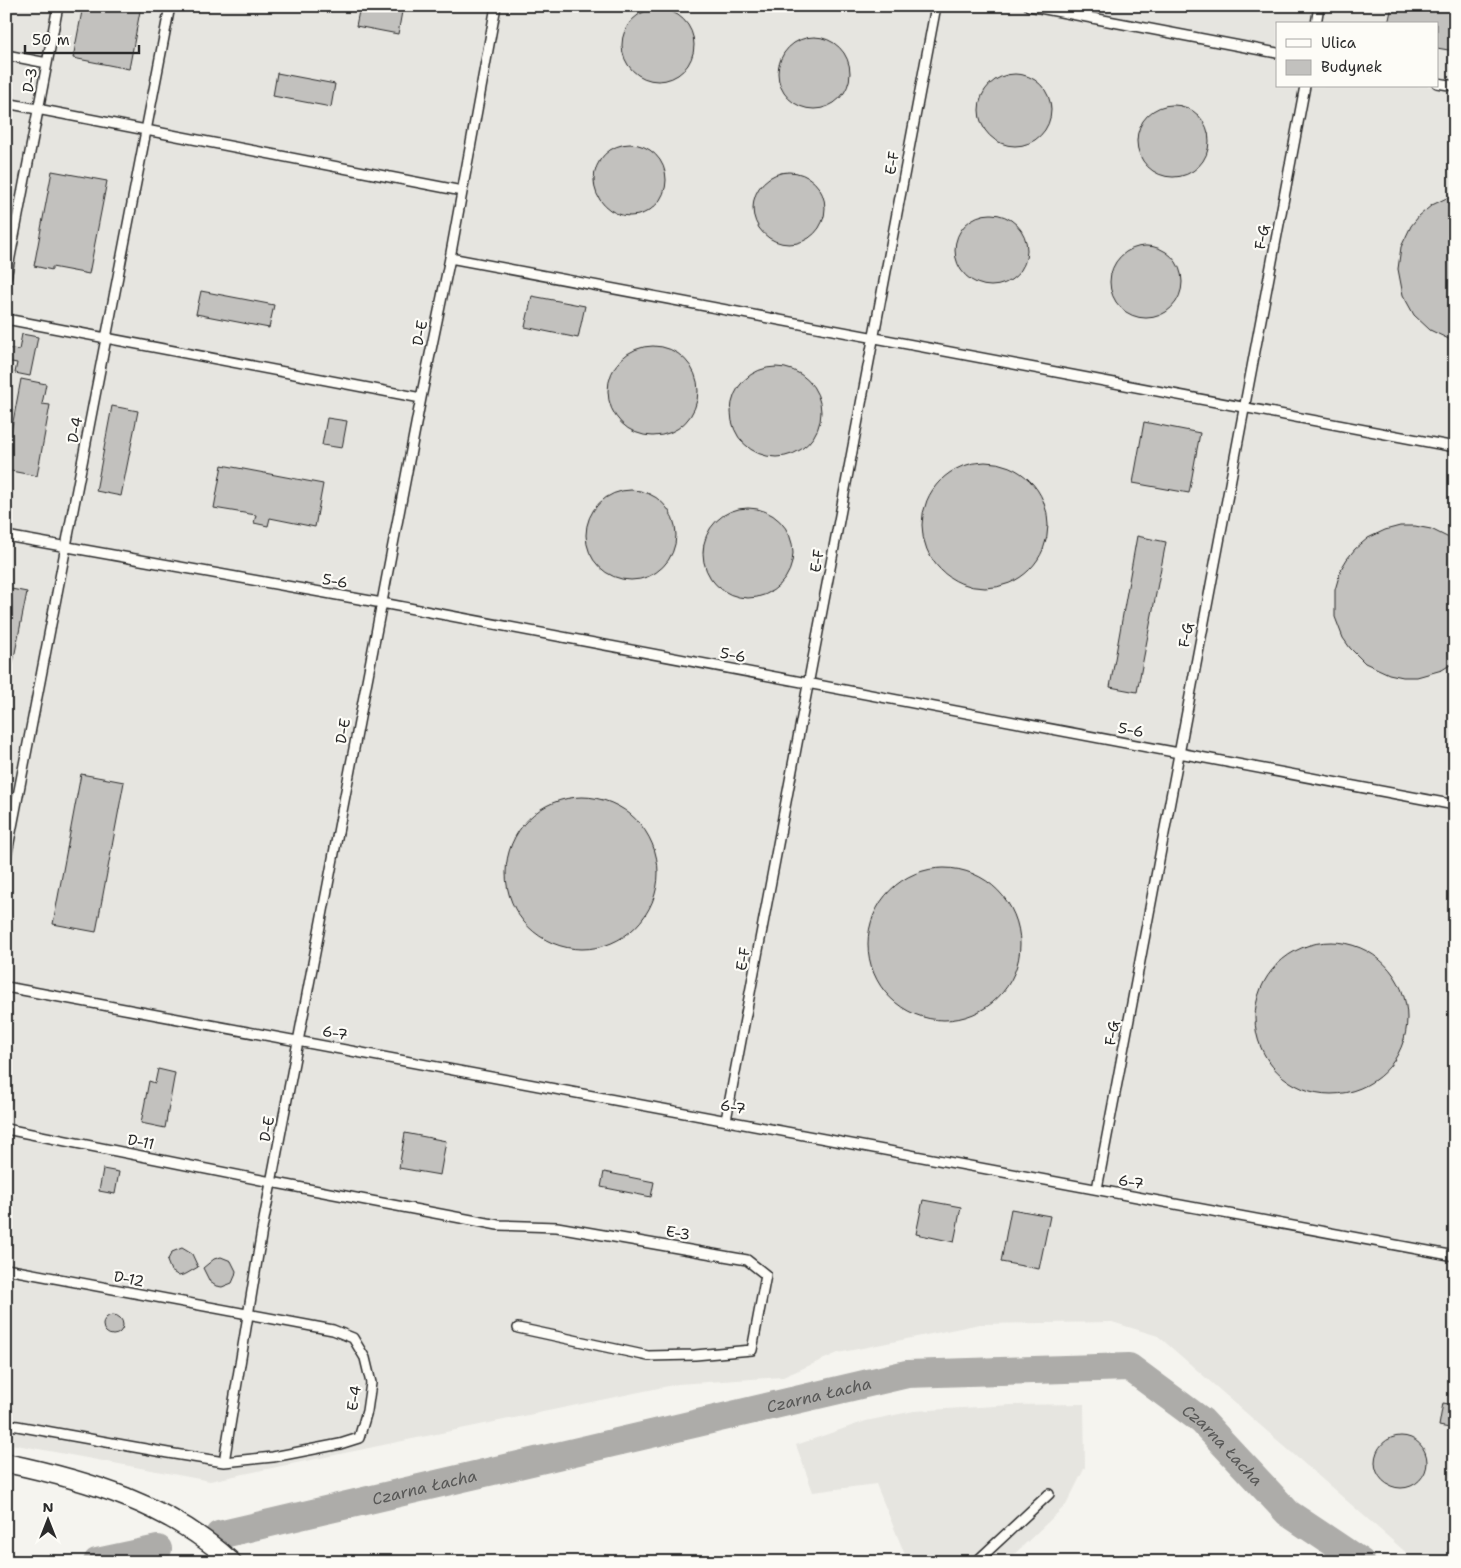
<svg xmlns="http://www.w3.org/2000/svg" width="1461" height="1568" font-family="'Shantell Sans',sans-serif">
<rect width="100%" height="100%" fill="#f5f4ef"/>
<filter id="ink" filterUnits="userSpaceOnUse"><feTurbulence type="fractalNoise" baseFrequency=".02" numOctaves="2"/><feDisplacementMap in="SourceGraphic" scale="10" xChannelSelector="R" yChannelSelector="G"/><feConvolveMatrix kernelMatrix="1 2 1 2 8 2 1 2 1" color-interpolation-filters="sRGB"/></filter>
<g filter="url(#ink)">
<path fill="#e6e5e0" fill-rule="evenodd" d="M6,6H1455V1562H1417L1158,1336L1112,1322L980,1324L838,1353L783,1377L678,1384L210,1481L6,1443ZM1277,24H1437V86H1277Z
M1084,1404L1085,1467L1066,1505L1006,1562H908L876,1484L813,1492L796,1445L866,1421L914,1411L1011,1405Z"/>
<g fill="none" stroke-linecap="round" stroke-linejoin="round">
<g stroke="#adaca9" stroke-width="28">
<path id="s1" d="M219,1535L907,1374L1129,1367L1202,1421L1288,1513L1361,1562"/>
<path d="M97,1562L158,1549"/>
</g>
</g>
<path fill="#c2c1be" stroke="#2b2b2b" d="M83,6H141L129,69L73,58Z
M360,6H403L398,34L356,26Z
M1392,6H1455L1454,51L1437,48V24H1388Z
M622 45a36 36 0 1 1 72 0a36 36 0 1 1-72 0Z
M778 73a36 36 0 1 1 72 0a36 36 0 1 1-72 0Z
M277,73L335,84L331,107L273,96Z
M979 110a36 36 0 1 1 72 0a36 36 0 1 1-72 0Z
M1137 141a36 36 0 1 1 72 0a36 36 0 1 1-72 0Z
M594 180a36 36 0 1 1 72 0a36 36 0 1 1-72 0Z
M52,171L107,181L89,274L52,267V270L34,266Z
M753 208a36 36 0 1 1 72 0a36 36 0 1 1-72 0Z
M1455,194V342L1430,330L1414,315L1403,295L1398,269L1401,247L1411,226L1419,216L1432,205Z
M955 250a36 36 0 1 1 72 0a36 36 0 1 1-72 0Z
M1110 282a36 36 0 1 1 72 0a36 36 0 1 1-72 0Z
M201,291L274,305L269,328L196,314Z
M532,296L585,306L578,338L525,327Z
M22,334L38,337L30,376L15,373L17,363L6,361V348L19,350Z
M608 391a45 45 0 1 1 90 0a45 45 0 1 1-90 0Z
M731 412a45 45 0 1 1 90 0a45 45 0 1 1-90 0Z
M21,379L46,384L42,404L50,405L37,476L6,470V459Z
M112,406L138,411L121,496L96,491Z
M327,418L347,421L342,448L322,445Z
M1144,422L1200,433L1189,493L1133,483Z
M922 525a63 63 0 1 1 126 0a63 63 0 1 1-126 0Z
M222,465L323,484L315,527L270,518L268,526L254,523L256,515L214,508Z
M586 535a45 45 0 1 1 90 0a45 45 0 1 1-90 0Z
M703 553a45 45 0 1 1 90 0a45 45 0 1 1-90 0Z
M1400,526H1415L1431,529L1455,541V662L1442,670L1417,677H1403L1389,674L1365,663L1350,648L1343,638L1335,617V590L1341,569L1347,559L1355,549L1368,538L1385,530Z
M1137,536L1166,542L1137,692L1110,687Z
M6,588L27,592L12,668H6Z
M81,774L124,782L96,932L53,924Z
M506 873a76 76 0 1 1 152 0a76 76 0 1 1-152 0Z
M868 944a76 76 0 1 1 152 0a76 76 0 1 1-152 0Z
M1255 1018a76 76 0 1 1 152 0a76 76 0 1 1-152 0Z
M158,1069L175,1073L165,1128L141,1123L149,1081L155,1083Z
M405,1133L446,1141L440,1175L399,1168Z
M103,1169L119,1172L115,1194L99,1191Z
M604,1172L654,1182L651,1197L601,1187Z
M923,1200L961,1207L954,1242L916,1234Z
M1011,1209L1050,1216L1039,1269L1001,1262Z
M182,1248L192,1254L198,1267L186,1274L179,1276L171,1271L167,1261L172,1252Z
M221,1257L231,1261L236,1271L235,1276L232,1283L222,1287L216,1286L210,1282L203,1268L214,1259Z
M103 1325a10 10 0 1 1 20 0a10 10 0 1 1-20 0Z
M1443,1403L1455,1405V1429L1439,1426Z
M1375 1462a26 26 0 1 1 52 0a26 26 0 1 1-52 0Z"/>
<g fill="none" stroke-linecap="round" stroke-linejoin="round">
<g stroke="#2b2b2b" stroke-width="12">
<path id="lane" d="M1029,6L1277,53
M1316,24L1319,6
M6,55L47,63
M1437,83L1455,86
M6,103L462,191
M450,258L1455,447
M6,278L58,6
M6,319L421,398
M6,536L382,603L1455,805
M6,858L170,6
M6,987L1455,1256
M726,1120L936,6
M6,1129L271,1182L498,1225L557,1227L747,1260L766,1275L752,1350L695,1355L648,1356L518,1328
M1097,1189L1305,86
M6,1269L333,1330L353,1338L365,1358L371,1383L367,1411L359,1438L340,1444L273,1457L224,1462L168,1453L6,1424
M224,1462L262,1230L421,398L450,258L496,6
M976,1562L1049,1494"/>
</g>
<g stroke="#2b2b2b" stroke-width="21">
<path id="street" d="M6,1463C87,1480 169,1504 232,1562"/>
</g>
<use href="#lane" stroke="#fdfcf7" stroke-width="9"/>
<use href="#street" stroke="#fdfcf7" stroke-width="18"/>
</g>
</g>
<g text-anchor="middle" dominant-baseline="central" stroke-width="4.5" stroke-linejoin="round" paint-order="stroke">
<g font-size="15" fill="#2b2b2b" stroke="#fdfcf7">
<text transform="translate(30 80) rotate(-79)">D-3</text>
<text transform="translate(892 163) rotate(-79)">E-F</text>
<text transform="translate(1262 237) rotate(-79)">F-G</text>
<text transform="translate(420 333) rotate(-78)">D-E</text>
<text transform="translate(75 430) rotate(-79)">D-4</text>
<text transform="translate(817 561) rotate(-80)">E-F</text>
<text transform="translate(335 581) rotate(10)">5-6</text>
<text transform="translate(1186 635) rotate(-79)">F-G</text>
<text transform="translate(733 655) rotate(11)">5-6</text>
<text transform="translate(1131 730) rotate(11)">5-6</text>
<text transform="translate(343 731) rotate(-79)">D-E</text>
<text transform="translate(743 959) rotate(-79)">E-F</text>
<text transform="translate(335 1033) rotate(11)">6-7</text>
<text transform="translate(1112 1033) rotate(-80)">F-G</text>
<text transform="translate(733 1107) rotate(11)">6-7</text>
<text transform="translate(267 1129) rotate(-79)">D-E</text>
<text transform="translate(141 1142) rotate(11)">D-11</text>
<text transform="translate(1131 1182) rotate(11)">6-7</text>
<text transform="translate(678 1233) rotate(10)">E-3</text>
<text transform="translate(129 1279) rotate(11)">D-12</text>
<text transform="translate(354 1398) rotate(-80)">E-4</text>
</g>
<g font-size="16" font-style="italic" fill="#585857" stroke="#fdfcf7">
<text stroke="none"><textPath href="#s1" startOffset="616">Czarna Łacha</textPath></text>
<text stroke="none"><textPath href="#s1" startOffset="1051">Czarna Łacha</textPath></text>
<text stroke="none"><textPath href="#s1" startOffset="211">Czarna Łacha</textPath></text>
</g>
</g>
<rect width="1461" height="1568" fill="none" stroke="#fdfcf7" stroke-width="25"/>
<rect x="12" y="12" width="1436" height="1543" fill="none" stroke="#2b2b2b" stroke-width="2" filter="url(#ink)"/>
<rect x="1276" y="22" width="162" height="65" fill="#fdfcf7" stroke="#a9a8a5"/>
<rect x="1286" y="39" width="25" height="8" fill="#fdfcf7" stroke="#a9a8a5"/>
<text x="1321" y="48" font-size="15" fill="#2b2b2b">Ulica</text>
<rect x="1286" y="60" width="25" height="15" fill="#c2c1be" stroke="#a9a8a5"/>
<text x="1321" y="72" font-size="15" fill="#2b2b2b">Budynek</text>
<g transform="translate(48 1520)" stroke="#fdfcf7" stroke-width="4" paint-order="stroke">
<path d="M0-4L9 19L0 12L-9 19Z" fill="#2b2b2b"/>
<text y="-8" font-size="14" font-weight="bold" text-anchor="middle" fill="#2b2b2b">N</text>
</g>
<path d="M25 45v8h114v-8" fill="none" stroke="#2b2b2b" stroke-width="2.5"/>
<text x="32" y="45" font-size="15" fill="#2b2b2b" stroke="#fdfcf7" stroke-width="4" paint-order="stroke">50 m</text>
</svg>
